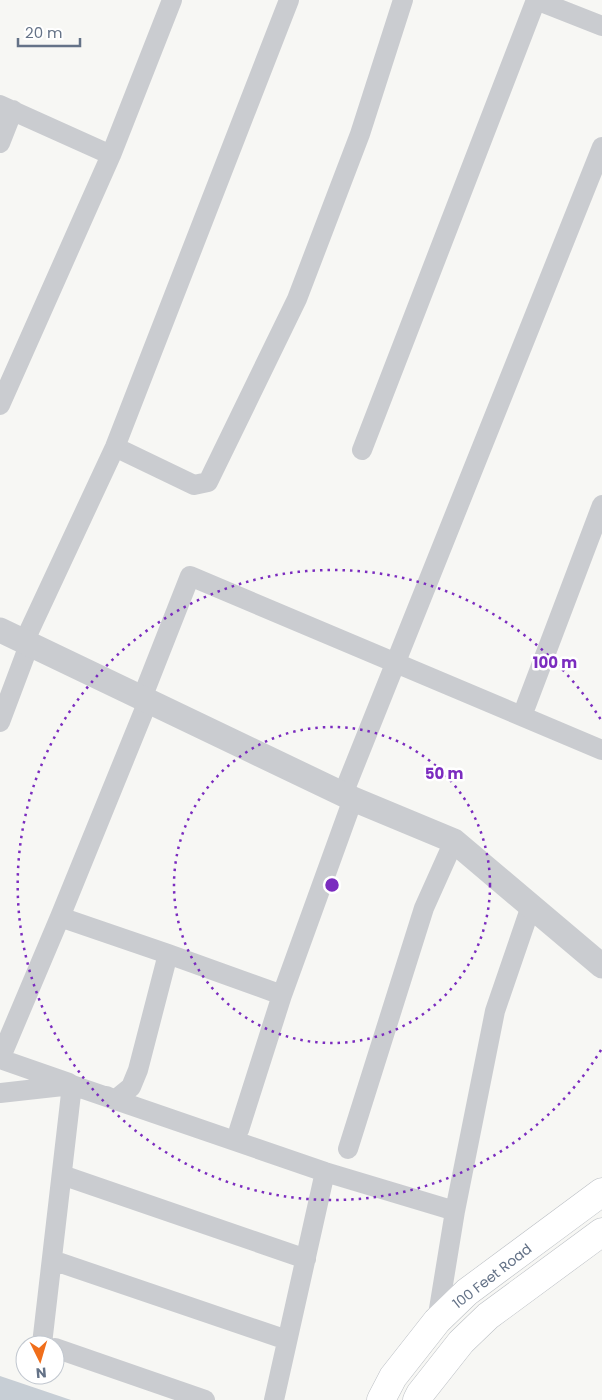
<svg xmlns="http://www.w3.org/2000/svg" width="602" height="1400" font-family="Poppins,sans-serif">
<rect width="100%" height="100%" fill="#f7f7f4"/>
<path fill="#c7ced5" d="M0,1376L71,1400H0Z"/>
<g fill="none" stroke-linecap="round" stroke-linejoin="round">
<g stroke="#bbbfc4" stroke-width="29">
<path id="secondary" d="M381,1400L393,1377L437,1321L467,1292L602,1192
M417,1400L420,1394L461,1342L488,1316L602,1232"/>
</g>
<path stroke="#caccd0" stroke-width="20" d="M536,0L602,26
M0,105L111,155
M0,143L13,110
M0,405L111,155L172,0
M115,447L194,485L208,482L297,299L360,134L403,0
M362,450L536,0H535
M24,642L115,447L289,0
M142,698L190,576L602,750
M522,716L602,505
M0,722L29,645
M343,794L602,147
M60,917L168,954L282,995
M0,1059L60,917L148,701
M0,1059L69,1083
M0,1093L72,1085L325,1172L455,1211
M106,1096L115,1100L131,1087L138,1070L168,954
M239,1130L282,995L353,799
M348,1149L424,908L454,841
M62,1175L306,1259
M52,1260L287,1340
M437,1321L455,1211L495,1011L531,906
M46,1345L42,1344L72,1085
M55,1348L205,1400
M274,1400L325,1172"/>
<path stroke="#caccd0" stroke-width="25" d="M0,630L353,799L454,841L602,966"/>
<use href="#secondary" stroke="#fff" stroke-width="28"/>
</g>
<g fill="none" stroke="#7b2cbf" stroke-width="2.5" stroke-dasharray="2.5 5">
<circle cx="332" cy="885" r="158"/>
<path d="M601 1050A315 315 0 1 1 601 720"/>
</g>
<g text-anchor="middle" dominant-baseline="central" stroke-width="5" stroke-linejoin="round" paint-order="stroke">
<g font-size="14" fill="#647287" stroke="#fff">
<text transform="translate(492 1276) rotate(-38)">100 Feet Road</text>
</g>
</g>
<circle cx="332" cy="885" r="8" fill="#7b2cbf" stroke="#fff" stroke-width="2.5"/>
<g font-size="15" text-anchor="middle" font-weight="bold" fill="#7b2cbf" stroke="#fff" stroke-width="5" stroke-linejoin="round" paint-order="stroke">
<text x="555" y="668">100 m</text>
<text x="444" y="779">50 m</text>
</g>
<g transform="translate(40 1360) rotate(175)"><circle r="24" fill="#ffffff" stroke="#c1c7cf"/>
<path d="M0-4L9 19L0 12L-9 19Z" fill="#f06e1b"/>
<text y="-8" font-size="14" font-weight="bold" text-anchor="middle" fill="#647287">N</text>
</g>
<path d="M18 38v8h62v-8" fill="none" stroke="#647287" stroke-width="2.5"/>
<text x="25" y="38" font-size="15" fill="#647287" stroke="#ffffff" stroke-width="4" paint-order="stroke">20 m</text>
</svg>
